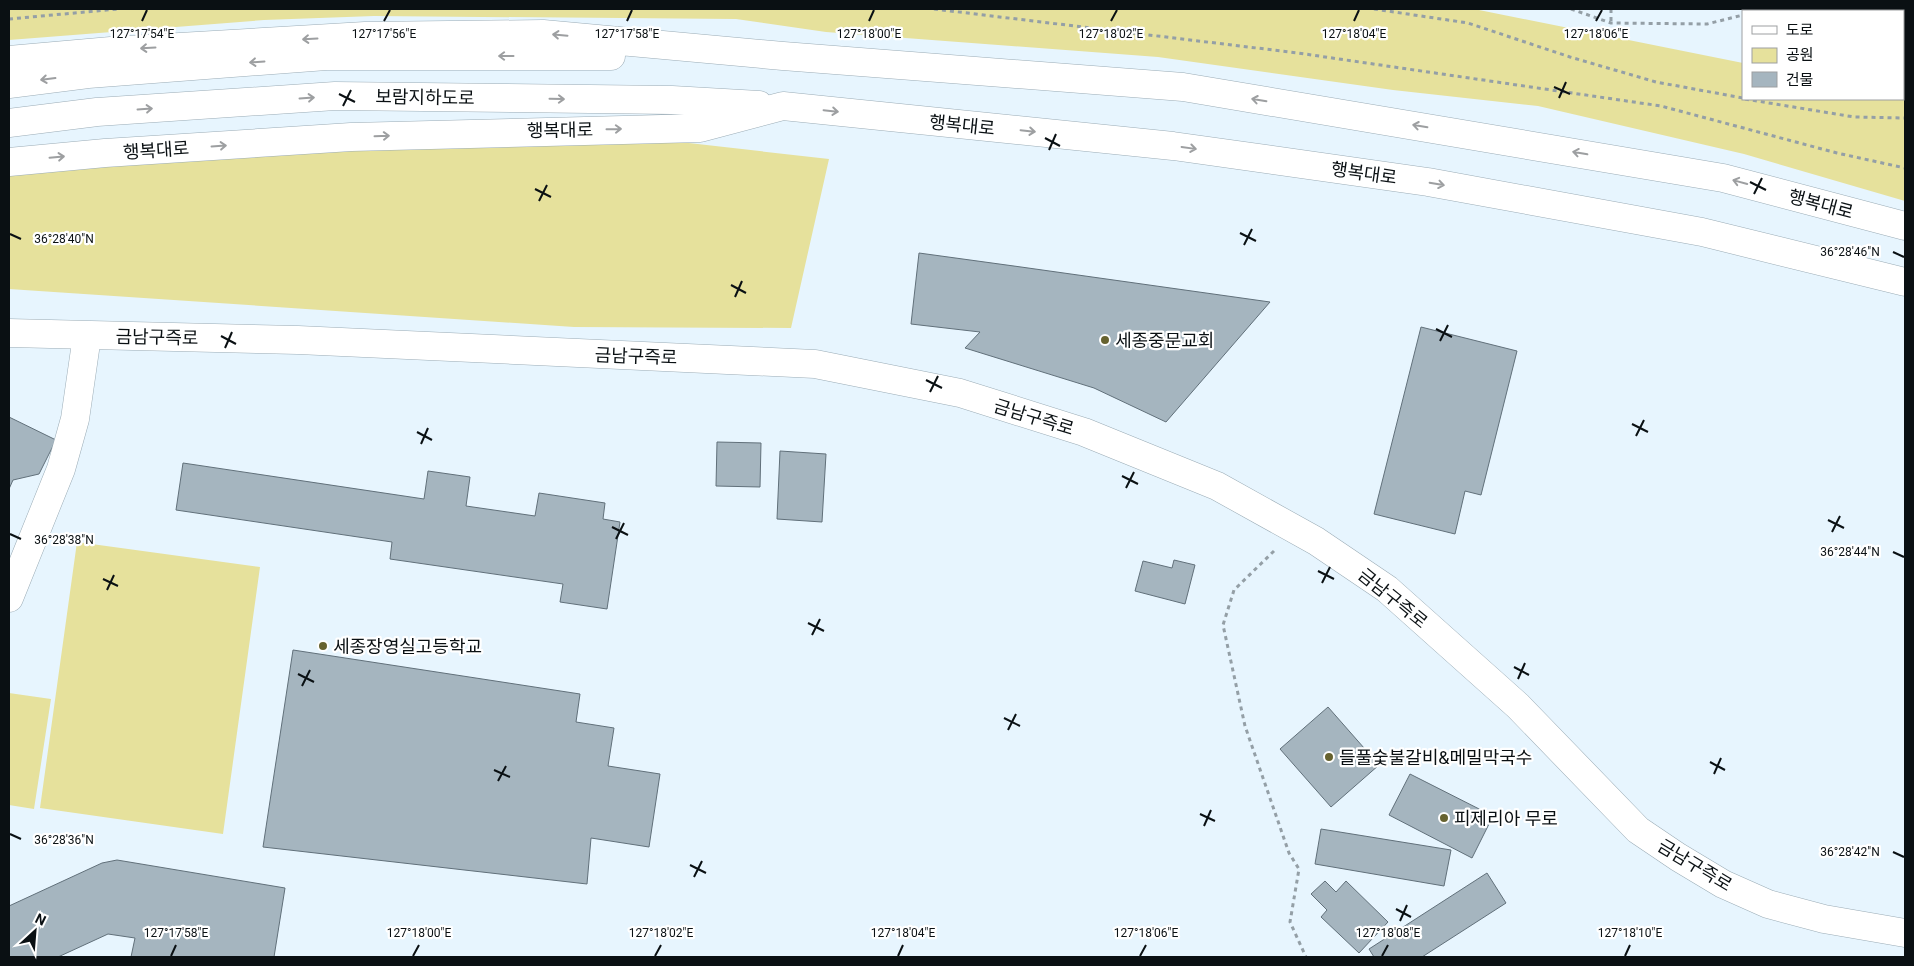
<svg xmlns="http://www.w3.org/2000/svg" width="1914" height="966" font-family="Roboto,'Noto Sans KR',sans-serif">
<rect width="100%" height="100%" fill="#e7f5fe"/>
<path fill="#e6e19c" d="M9,9H1474L1743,63V99H1903V96H1905V201L1744,154L1538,106L1393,90L1158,57L826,32L736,19L374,16L264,20L9,40Z
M618,135L829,159L791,328L574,327L9,289V174L150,161Z
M77,542L260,567L223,834L40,808Z
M9,693L51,699L34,809L9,805Z"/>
<path fill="#a5b5bf" stroke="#61707a" d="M919,253L1021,267L1270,302L1166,422L1094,388L965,348L980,332L911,324Z
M1421,327L1517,351L1481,495L1465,491L1455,534L1374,514Z
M9,417L56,440L39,474L13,480L9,489Z
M717,442L761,443L760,487L716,486Z
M780,451L826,454L822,522L777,519Z
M183,463L424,499L428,471L470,477L466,506L535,516L539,493L605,503L603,519L620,522L607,609L560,602L563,584L390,559L392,542L176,510Z
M1174,560L1195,565L1185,604L1135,591L1143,561L1172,568Z
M293,650L580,694L576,722L614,728L608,766L660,774L649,847L591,838L587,884L263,847Z
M1328,707L1379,765L1331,807L1280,749Z
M1410,774L1493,816L1472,858L1389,815Z
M1321,829L1451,850L1444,886L1315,864Z
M117,860L285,888L274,957H131L135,938L108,934L58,957H9V906L102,863Z
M1487,873L1506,903L1422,957H1374L1369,949Z
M1325,881L1336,892L1346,881L1388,922L1359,953L1321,917L1327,910L1311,894Z"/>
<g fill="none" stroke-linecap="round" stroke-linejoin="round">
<g stroke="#9bacb6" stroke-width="29">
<path id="minor" d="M9,598L61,469L75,419L87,336"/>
</g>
<g stroke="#9bacb6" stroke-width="29">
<path id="major" d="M9,333L298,340L815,364L960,393L1084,432L1217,486L1316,541L1387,589L1518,706L1638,830L1678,857L1723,884L1768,904L1824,919L1905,933"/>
</g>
<g stroke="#9bacb6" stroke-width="29">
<path id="highway" d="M9,60L111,51L365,36L543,34L783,56L1183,87L1723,178L1905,226
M9,84L88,74L326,56H611
M9,123L97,112L335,96L672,100L759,105
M9,162L105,153L351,137L700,128L783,106L1173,146L1428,182L1702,232L1905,282"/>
</g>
<path stroke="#949fa6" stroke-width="3" stroke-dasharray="4 4" stroke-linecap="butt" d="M934,9L1298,53L1661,106L1837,153L1905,168
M1374,9L1468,23L1570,57L1656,82L1743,98
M1571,9L1611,23L1707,24L1743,15
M1611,9V23
M1853,9L1855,11
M1760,11L1770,9
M9,19L118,9
M1903,67L1905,70
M1745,99L1854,117L1905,118
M1274,551L1234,590L1223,625L1245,726L1289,853L1299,869L1290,922L1306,957"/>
<use href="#minor" stroke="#fff" stroke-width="28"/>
<use href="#major" stroke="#fff" stroke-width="28"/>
<use href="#highway" stroke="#fff" stroke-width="28"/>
</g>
<defs><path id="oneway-shaft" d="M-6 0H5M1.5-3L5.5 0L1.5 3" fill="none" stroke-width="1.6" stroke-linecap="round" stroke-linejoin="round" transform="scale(1.25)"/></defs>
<g stroke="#9d9fa1">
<use href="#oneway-shaft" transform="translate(560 35) rotate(-175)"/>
<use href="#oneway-shaft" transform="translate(310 39) rotate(177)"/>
<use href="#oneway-shaft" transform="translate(148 48) rotate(177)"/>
<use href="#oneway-shaft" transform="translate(506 56) rotate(180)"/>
<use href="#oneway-shaft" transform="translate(257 62) rotate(176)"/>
<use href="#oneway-shaft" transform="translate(48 79) rotate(173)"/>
<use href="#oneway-shaft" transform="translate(307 98) rotate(-4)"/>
<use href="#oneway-shaft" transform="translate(557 99) rotate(1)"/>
<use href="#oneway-shaft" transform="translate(1259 100) rotate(-171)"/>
<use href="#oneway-shaft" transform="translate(145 109) rotate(-4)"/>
<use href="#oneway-shaft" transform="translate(831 111) rotate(6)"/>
<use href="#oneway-shaft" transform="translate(1420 126) rotate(-171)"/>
<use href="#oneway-shaft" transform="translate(614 129) rotate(-1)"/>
<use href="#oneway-shaft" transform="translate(1028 131) rotate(6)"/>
<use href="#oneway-shaft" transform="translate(382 136) rotate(-2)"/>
<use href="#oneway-shaft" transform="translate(219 146) rotate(-4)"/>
<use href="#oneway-shaft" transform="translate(1189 148) rotate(8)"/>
<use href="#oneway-shaft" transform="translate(1580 153) rotate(-170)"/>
<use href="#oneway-shaft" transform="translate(57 157) rotate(-5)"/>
<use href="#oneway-shaft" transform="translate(1740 182) rotate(-165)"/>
<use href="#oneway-shaft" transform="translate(1437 184) rotate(10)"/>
</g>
<path fill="none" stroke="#0a1013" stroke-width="2" d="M142,21L147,10M384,21L390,10M627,21L632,10M869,21L874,10M1111,21L1117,10M1354,21L1359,10M1596,21L1602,10M1554,87L1570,94M339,94L355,102M1559,98L1566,82M343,106L351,90M1045,138L1060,146M1049,150L1056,134M1750,182L1766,190M535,189L551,197M1754,194L1762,178M539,201L547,185M1240,233L1256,241M10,234L21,239M1244,245L1252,229M1893,252L1904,257M731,285L746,293M735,297L742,281M1436,329L1452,337M221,336L236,344M1440,341L1448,325M225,348L232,332M926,380L942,388M930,392L938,376M1632,424L1648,432M417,432L432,440M1636,436L1644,420M421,444L428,428M1122,476L1138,484M1126,488L1134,472M1828,520L1844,528M612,527L628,535M1832,532L1840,516M10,534L21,539M616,539L624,523M1893,552L1904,557M1318,571L1334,579M103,579L118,586M1322,583L1330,567M107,590L114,575M808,623L824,631M812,635L820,619M1514,667L1529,675M298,674L314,682M1518,679L1525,663M302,686L310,670M1004,718L1020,726M1008,730L1016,714M1710,762L1725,770M494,770L510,777M1714,774L1721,758M498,781L506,766M1200,814L1215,821M1204,826L1211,810M10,834L21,839M1893,852L1904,857M690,865L706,873M694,877L702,861M1396,909L1411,917M1400,921L1407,905M171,956L176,945M413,956L419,945M655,956L661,945M898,956L903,945M1140,956L1146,945M1382,956L1388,945M1625,956L1630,945"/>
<g fill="#66622f" stroke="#fff" stroke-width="2">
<circle cx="1105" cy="340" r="5"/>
<circle cx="323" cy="646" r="5"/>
<circle cx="1329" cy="757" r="5"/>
<circle cx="1444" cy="818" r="5"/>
</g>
<g text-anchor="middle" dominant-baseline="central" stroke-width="4.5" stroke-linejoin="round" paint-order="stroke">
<g font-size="18" fill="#0a1013" stroke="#fff">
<text transform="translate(425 97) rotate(1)">보람지하도로</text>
<text transform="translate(962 125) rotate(6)">행복대로</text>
<text transform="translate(560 130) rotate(-1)">행복대로</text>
<text transform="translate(156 150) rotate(-4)">행복대로</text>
<text transform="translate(1364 173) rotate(8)">행복대로</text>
<text transform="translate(1821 204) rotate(15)">행복대로</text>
<text transform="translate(157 337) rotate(1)">금남구즉로</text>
<text transform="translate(636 356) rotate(2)">금남구즉로</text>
<text transform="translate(1034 417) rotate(17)">금남구즉로</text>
<text transform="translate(1393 598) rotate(39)">금남구즉로</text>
<text transform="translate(1695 865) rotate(31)">금남구즉로</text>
</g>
<g font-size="18" fill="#0a1013" stroke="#fff" text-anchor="start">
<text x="1115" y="340">세종중문교회</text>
<text x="333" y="646">세종장영실고등학교</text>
<text x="1339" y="757">들풀숯불갈비&amp;메밀막국수</text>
<text x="1454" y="818">피제리아 무로</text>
</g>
</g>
<g font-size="12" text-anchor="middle" fill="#0a1013" stroke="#fff" stroke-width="4.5" stroke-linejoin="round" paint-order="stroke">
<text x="142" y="38">127°17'54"E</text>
<text x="384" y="38">127°17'56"E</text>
<text x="627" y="38">127°17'58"E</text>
<text x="869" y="38">127°18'00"E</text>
<text x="1111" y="38">127°18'02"E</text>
<text x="1354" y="38">127°18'04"E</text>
<text x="1596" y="38">127°18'06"E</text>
<text x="64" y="243">36°28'40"N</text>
<text x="1850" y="256">36°28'46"N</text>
<text x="64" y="544">36°28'38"N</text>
<text x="1850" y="556">36°28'44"N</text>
<text x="64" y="844">36°28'36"N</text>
<text x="1850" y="856">36°28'42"N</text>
<text x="176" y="937">127°17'58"E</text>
<text x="419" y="937">127°18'00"E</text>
<text x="661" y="937">127°18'02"E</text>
<text x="903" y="937">127°18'04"E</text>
<text x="1146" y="937">127°18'06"E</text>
<text x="1388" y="937">127°18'08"E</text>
<text x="1630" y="937">127°18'10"E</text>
</g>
<rect width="1914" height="966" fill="none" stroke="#0a1013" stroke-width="20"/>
<rect x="1742" y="10" width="162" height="90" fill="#ffffff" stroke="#9d9fa1"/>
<rect x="1752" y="26" width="25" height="8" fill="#ffffff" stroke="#9d9fa1"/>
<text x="1786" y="35" font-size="15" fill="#0a1013">도로</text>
<rect x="1752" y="48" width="25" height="15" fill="#e6e19c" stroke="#9d9fa1"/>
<text x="1786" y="60" font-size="15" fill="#0a1013">공원</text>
<rect x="1752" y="72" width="25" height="15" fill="#a5b5bf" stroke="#9d9fa1"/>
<text x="1786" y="85" font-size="15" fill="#0a1013">건물</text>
<g transform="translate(35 931) rotate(26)" stroke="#ffffff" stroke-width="4" paint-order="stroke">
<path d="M0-4L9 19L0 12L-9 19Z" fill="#0a1013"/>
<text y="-8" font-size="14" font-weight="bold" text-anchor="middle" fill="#0a1013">N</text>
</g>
</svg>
